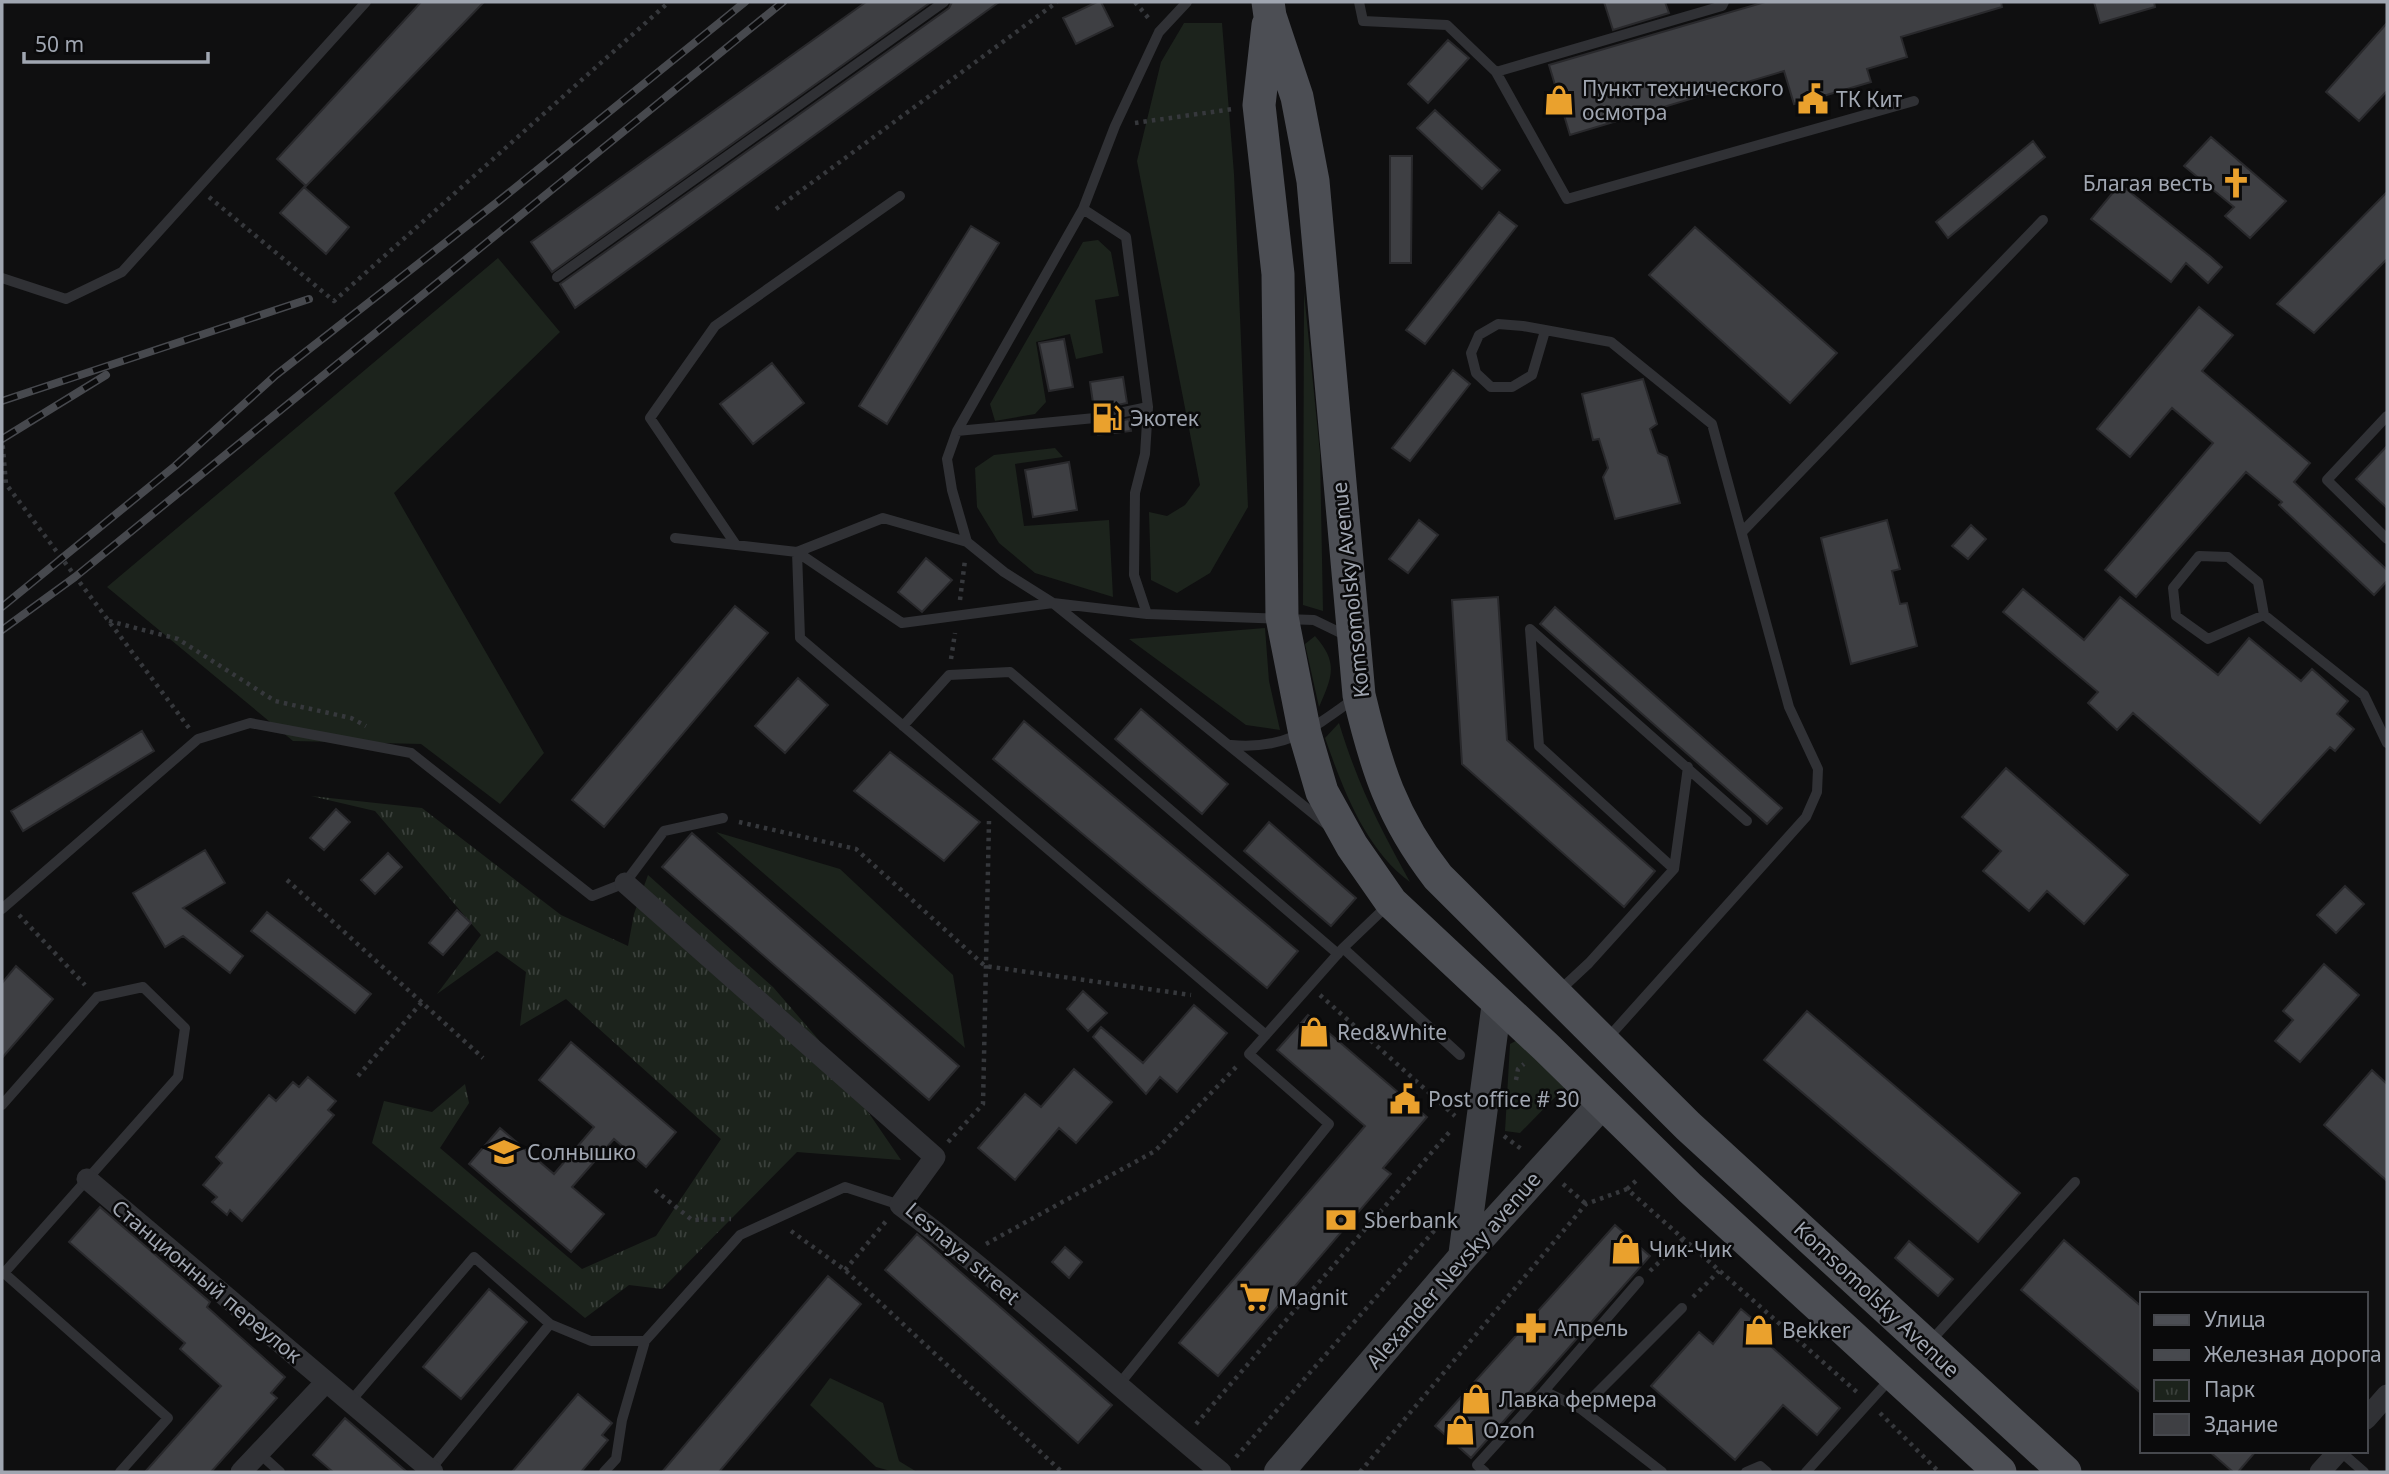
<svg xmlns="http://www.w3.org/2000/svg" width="2389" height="1474" font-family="'Noto Sans',sans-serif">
<defs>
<pattern id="park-tufts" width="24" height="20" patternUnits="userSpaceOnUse" patternTransform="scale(1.75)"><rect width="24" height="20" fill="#1c231c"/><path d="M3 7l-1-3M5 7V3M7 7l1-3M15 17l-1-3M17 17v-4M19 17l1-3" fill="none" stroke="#3a403b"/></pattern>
</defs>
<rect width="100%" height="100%" fill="#0f0f10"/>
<path fill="#1c231c" d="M1184,23H1222L1234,174L1248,507L1210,573L1177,593L1151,580L1149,512L1167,516L1185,505L1200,485L1137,161L1161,62Z
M1098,240L1111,252L1119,296L1095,300L1103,353L1076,359L1070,334L1036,342L1046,402L1035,414L995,421L990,404L1083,242Z
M498,258L560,332L394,493L544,753L500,804L421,744L293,741L107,587Z
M1304,292L1320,453L1323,611L1303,605Z
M1055,448L1063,457L1015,464L1024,526L1109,520L1113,597L1035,573L999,543L977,507L975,468L994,455Z
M1265,628L1269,681L1280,730L1246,725L1129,639Z
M1315,636C1339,663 1332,677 1319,707L1305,644Z
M1339,723C1358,785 1379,826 1410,882C1365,849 1343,789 1325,738Z
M716,832L840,869L953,975L965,1048Z
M1525,1036L1566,1086L1520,1133L1505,1131L1510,1044Z
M830,1378L883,1403L899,1461L917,1472H894L876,1467L810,1405Z"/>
<path fill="url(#park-tufts)" d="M311,796L422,808L561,915L628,946L634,914L648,875L773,987L818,1039L901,1160L797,1152L662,1289L629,1285L585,1318L372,1143L384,1101L432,1112L465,1084L469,1103L440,1148L582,1269L656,1236L721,1139L566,999L520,1026L526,972L497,951L437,994L481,935L375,811Z"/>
<path fill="#3e3f43" stroke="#29292c" stroke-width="2" d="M421,2H484L306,186L277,159Z
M866,2H931L552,272L531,242Z
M952,2H999L575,308L560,284L949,8Z
M1097,2H1101L1113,26L1076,44L1063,18Z
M1604,2H1665L1669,13L1613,30Z
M1765,2H2001L2002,7L1901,37L1907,57L1867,69L1871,82L1813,99L1794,104L1784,71L1570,135L1549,65Z
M2094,2H2154L2155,7L2100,23Z
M2387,23V91L2359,121L2326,92Z
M1448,40L1469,58L1428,103L1408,84Z
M1435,110L1500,170L1482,189L1417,128Z
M2211,137L2286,201L2250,238L2225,216L2234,207L2184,166Z
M2033,141L2045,157L1948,238L1936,222Z
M1390,156H1412L1411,263H1390Z
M2120,184L2211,257L2222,267L2208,283L2186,263L2171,282L2091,219Z
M304,187L349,227L326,254L280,213Z
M2387,192V259L2314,333L2277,304Z
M1499,212L1517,226L1425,344L1406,330Z
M971,226L999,243L887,424L859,406Z
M1695,227L1837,353L1790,403L1649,275Z
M2199,307L2233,335L2202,371L2310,463L2294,482L2387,570V581L2374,595L2279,505L2282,502L2246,472L2136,597L2105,570L2213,443L2172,408L2130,457L2097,429Z
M1064,339L1073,387L1049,391L1039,343Z
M772,363L804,403L753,444L720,404Z
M1453,370L1470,384L1410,461L1392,448Z
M1123,377L1127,403L1094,410L1090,382Z
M1643,379L1657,424L1650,429L1658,453L1667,457L1680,503L1615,519L1603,477L1608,468L1599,439L1593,440L1582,394Z
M1129,419L1131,431L1098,435L1096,426Z
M2387,446V508L2356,479Z
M1069,462L1077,510L1033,517L1025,470Z
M1419,520L1438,535L1408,573L1389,559Z
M1887,520L1900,569L1892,571L1900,604L1907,603L1917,646L1851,664L1821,538Z
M1971,525L1986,539L1968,559L1952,546Z
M926,558L952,580L922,612L898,592Z
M2023,589L2084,640L2120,597L2218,675L2249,638L2301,681L2312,669L2348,701L2337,714L2354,729L2335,751L2330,747L2260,823L2133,713L2117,730L2088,703L2098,692L2003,612Z
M1498,597L1507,740L1655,871L1624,907L1462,764L1452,600Z
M735,606L768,633L604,827L572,800Z
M1555,607L1782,808L1767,824L1540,624Z
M798,678L828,705L785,753L755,726Z
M1141,709L1228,784L1202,814L1115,739Z
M1024,721L1298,951L1267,988L993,759Z
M142,731L154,751L23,831L11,811Z
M890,752L980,822L944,861L854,791Z
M2006,768L2128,875L2084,924L2047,891L2029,911L1983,871L2001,851L1962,817Z
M336,809L350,822L324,850L310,838Z
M1269,822L1356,898L1331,926L1244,851Z
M692,833L959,1066L929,1100L662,867Z
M205,850L225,883L183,908L243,956L230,973L183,936L165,947L133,893Z
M388,853L402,867L375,894L361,880Z
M2345,886L2364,904L2336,933L2317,915Z
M457,910L471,923L443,955L429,943Z
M267,912L371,994L355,1013L251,931Z
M2324,964L2359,995L2300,1062L2275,1041L2293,1020L2283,1011Z
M16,966L53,999L2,1058V983Z
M1083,991L1107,1013L1088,1031L1067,1009Z
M1194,1005L1227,1033L1177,1092L1160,1077L1146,1094L1093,1037L1101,1027L1143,1063Z
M1807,1011L2020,1193L1978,1242L1764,1060Z
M1308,1015L1427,1117L1383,1168L1391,1174L1218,1376L1179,1343L1365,1126L1277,1050Z
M571,1042L676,1132L646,1167L614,1139L572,1187L604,1214L571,1252L469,1164L500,1128L554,1174L594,1127L539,1080Z
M1074,1069L1112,1102L1076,1143L1059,1128L1015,1180L978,1148L1025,1094L1041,1107Z
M2372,1070L2387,1084V1181L2324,1125Z
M308,1077L336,1101L328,1110L334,1115L242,1221L230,1210L227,1215L212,1202L217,1197L203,1185L222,1163L216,1157L269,1095L276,1101L293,1082L299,1087Z
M100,1207L210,1302L207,1307L285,1377L271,1393L277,1398L211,1472H145L221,1386L180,1349L185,1343L69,1242Z
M1615,1225L1650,1256L1471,1458L1435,1426Z
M917,1234L1112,1405L1078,1443L885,1270Z
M2064,1240L2142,1307V1394L2021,1290Z
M1909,1241L1953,1279L1938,1296L1895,1258Z
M1065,1247L1082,1262L1069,1278L1052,1262Z
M828,1276L861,1304L719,1472H662Z
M489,1289L527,1322L461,1399L423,1367Z
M1741,1309L1772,1335L1766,1342L1840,1408L1817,1435L1783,1405L1735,1460L1651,1386L1699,1332L1713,1344Z
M578,1394L612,1423L602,1435L608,1440L581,1472H512Z
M345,1418L407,1472H333L313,1455Z
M2209,1451H2256L2238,1472H2233Z"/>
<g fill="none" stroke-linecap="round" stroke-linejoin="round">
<path stroke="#36383c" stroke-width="4.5" stroke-dasharray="3.5 5" stroke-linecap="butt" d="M1135,2L1150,20
M1135,123L1233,109
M209,197L334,301L669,2
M776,209L1057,2
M2,437L6,484L189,728
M960,600L965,560
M109,621L178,639L275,701L351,718L366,726
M951,659L955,633
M739,822L856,849L985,966L1191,995
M287,880L483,1058
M19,915L85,985
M1320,995L1455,1116
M358,1076L422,1002
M1516,1080L1518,1069L1524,1064
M1504,1136L1524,1151
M948,1142L983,1104L989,821
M1563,1184L1586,1204
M1627,1189L1639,1178
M655,1190L692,1220L731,1219
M791,1231L845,1270L1062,1472
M986,1244L1155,1151L1239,1064
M845,1270L887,1220
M1650,1271L1683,1239
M1693,1297L1719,1271
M1880,1413L1939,1472
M1196,1424L1452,1129
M1236,1457L1440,1224
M1360,1472L1586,1204L1627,1189L1858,1393"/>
<path stroke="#303135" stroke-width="10" d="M1359,2L1363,21L1447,25L1496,72L1722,6L1724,2
M1496,72L1567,199L1914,101
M1083,209L1126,237L1148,407L1145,454L1135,493L1134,575L1147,614
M557,277L944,2
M2,278L66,299L122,272L366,2
M1545,331L1532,375L1512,387H1491L1476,373L1471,353L1479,335L1498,324L1523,326L1611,342L1712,424L1789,707L1818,769L1817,792L1806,817L1607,1039
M2387,416L2327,480L2387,539
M957,431L1095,418L1148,407
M1743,531L2043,220
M675,538L797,552L902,623L1053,603L1147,614L1314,620L1349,637
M967,542L952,490L947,459L957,431L1083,209L1115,126L1159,32L1187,2
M736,545L650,418L715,326L900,196
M797,552L800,638L1266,1035
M797,552L883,518L967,542L1004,572L1053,603L1326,824
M2264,615L2208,639L2176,616L2173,588L2199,556L2228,557L2258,582L2264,615L2364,695L2387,743
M1530,629L1539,746L1674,869
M1530,629L1747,821
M903,726L949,675L1010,672L1338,954
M1231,745C1286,750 1312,729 1355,698
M2,909L198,739L250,723L411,753L592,896L625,883L664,831L723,818
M1343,948L1460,1055
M1559,991L1589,963L1674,869L1688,767
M2,1105L97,997L143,987L185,1028L178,1077L4,1273L168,1418L120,1472
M1929,1343L2075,1182
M1117,1387L1329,1124L1249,1054L1343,948L1389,904
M1544,1391L1639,1281
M350,1402L474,1257L550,1324
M1581,1409L1682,1308
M2340,1451L2364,1472
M259,1453L280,1472
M430,1470L550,1324L591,1341H645
M604,1472L616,1459L622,1420L645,1341L740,1235L845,1187L900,1205
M1485,1472L1477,1465L1544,1391L1581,1409L1662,1472
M1746,1472L1760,1466L1767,1472
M1806,1472L1892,1377"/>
<path stroke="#303135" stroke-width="21" d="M625,883L935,1157L900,1205C1012,1288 1114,1384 1221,1472
M87,1179L433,1472
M2366,1419L2387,1395
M241,1472L326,1382
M2320,1472L2339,1451"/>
<path stroke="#3e4045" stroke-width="30" d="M1463,1257L1497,1002
M1279,1472L1463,1257L1603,1103"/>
<path stroke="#4c4e54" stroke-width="33" d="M1268,2L1270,16L1297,97L1313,181L1359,695C1376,767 1392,818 1438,877L1688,1126L2065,1472
M1268,25L1259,105L1278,274L1282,617L1305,734L1322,792L1352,846L1391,902L1546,1047L1690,1188L2000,1472"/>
<g stroke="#47494e" stroke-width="8">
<path id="rail" d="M2,401L309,299
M2,439L106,375
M2,607L175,466L276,375L500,200L745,2
M2,630L75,577L783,2"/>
</g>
<use href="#rail" stroke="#0a0a0b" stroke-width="5" stroke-dasharray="16" stroke-linecap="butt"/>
</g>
<defs>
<g id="civic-bare" transform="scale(2.415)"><path d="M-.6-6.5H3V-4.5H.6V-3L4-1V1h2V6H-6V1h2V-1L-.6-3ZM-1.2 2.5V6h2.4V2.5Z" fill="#eaa12d" stroke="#0a0a0b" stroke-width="2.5" paint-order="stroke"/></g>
<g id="shop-bare" transform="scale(2.415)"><path d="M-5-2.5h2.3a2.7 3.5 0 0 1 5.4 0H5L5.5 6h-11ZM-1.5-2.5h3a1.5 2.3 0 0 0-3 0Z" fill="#eaa12d" stroke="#0a0a0b" stroke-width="2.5" paint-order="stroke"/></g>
<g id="church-bare" transform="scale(2.415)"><path d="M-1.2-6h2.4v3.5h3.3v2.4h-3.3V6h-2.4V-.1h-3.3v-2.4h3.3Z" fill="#eaa12d" stroke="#0a0a0b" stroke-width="2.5" paint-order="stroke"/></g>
<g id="fuel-bare" transform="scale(2.415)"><path d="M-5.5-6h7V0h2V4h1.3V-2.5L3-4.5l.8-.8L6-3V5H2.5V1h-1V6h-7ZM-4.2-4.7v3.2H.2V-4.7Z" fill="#eaa12d" stroke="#0a0a0b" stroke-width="2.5" paint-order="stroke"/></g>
<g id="school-bare" transform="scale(2.415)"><path d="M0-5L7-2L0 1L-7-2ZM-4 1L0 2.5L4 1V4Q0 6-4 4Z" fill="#eaa12d" stroke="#0a0a0b" stroke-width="2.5" paint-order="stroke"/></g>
<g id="bank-bare" transform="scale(2.415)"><path d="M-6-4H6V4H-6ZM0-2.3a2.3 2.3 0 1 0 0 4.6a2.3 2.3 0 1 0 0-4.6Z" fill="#eaa12d" stroke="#0a0a0b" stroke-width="2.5" paint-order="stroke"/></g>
<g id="supermarket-bare" transform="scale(2.415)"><path d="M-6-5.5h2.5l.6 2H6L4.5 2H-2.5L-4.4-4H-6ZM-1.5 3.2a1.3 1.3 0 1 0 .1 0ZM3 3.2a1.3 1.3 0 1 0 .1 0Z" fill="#eaa12d" stroke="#0a0a0b" stroke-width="2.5" paint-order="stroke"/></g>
<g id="pharmacy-bare" transform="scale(2.415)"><path d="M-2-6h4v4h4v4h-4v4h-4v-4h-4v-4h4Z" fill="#eaa12d" stroke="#0a0a0b" stroke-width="2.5" paint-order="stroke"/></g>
</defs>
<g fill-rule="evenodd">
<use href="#civic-bare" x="1813" y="99"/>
<use href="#shop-bare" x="1559" y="100"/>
<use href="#church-bare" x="2236" y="183"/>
<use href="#fuel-bare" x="1107" y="418"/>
<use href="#shop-bare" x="1314" y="1032"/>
<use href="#civic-bare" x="1405" y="1099"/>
<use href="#school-bare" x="504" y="1152"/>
<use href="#bank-bare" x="1341" y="1220"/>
<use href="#shop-bare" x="1626" y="1249"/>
<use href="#supermarket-bare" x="1255" y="1297"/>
<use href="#pharmacy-bare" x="1531" y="1328"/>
<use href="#shop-bare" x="1759" y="1330"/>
<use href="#shop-bare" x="1476" y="1399"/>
<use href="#shop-bare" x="1460" y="1430"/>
</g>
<g text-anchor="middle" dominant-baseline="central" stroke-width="5" stroke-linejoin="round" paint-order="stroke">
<g font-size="21" fill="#a0a6b1" stroke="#0a0a0b" text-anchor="start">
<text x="1582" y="88">Пункт технического<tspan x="1582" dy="24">осмотра</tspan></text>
<text x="1836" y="99">ТК Кит</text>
<text x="2213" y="183" text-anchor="end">Благая весть</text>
<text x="1130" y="418">Экотек</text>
<text x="1337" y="1032">Red&amp;White</text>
<text x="1428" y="1099">Post office # 30</text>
<text x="527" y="1152">Солнышко</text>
<text x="1364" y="1220">Sberbank</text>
<text x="1649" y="1249">Чик-Чик</text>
<text x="1278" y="1297">Magnit</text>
<text x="1554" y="1328">Апрель</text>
<text x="1782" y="1330">Bekker</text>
<text x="1499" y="1399">Лавка фермера</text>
<text x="1483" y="1430">Ozon</text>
</g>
<g font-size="21" fill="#a0a6b1" stroke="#0a0a0b">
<text transform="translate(1350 590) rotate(-96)">Komsomolsky Avenue</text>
<text transform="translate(963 1253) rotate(41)">Lesnaya street</text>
<text transform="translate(1453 1270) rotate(-49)">Alexander Nevsky avenue</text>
<text transform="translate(207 1281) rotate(40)">Станционный переулок</text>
<text transform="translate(1877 1299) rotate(43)">Komsomolsky Avenue</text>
</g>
</g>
<rect width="2389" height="1474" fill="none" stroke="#a0a6b1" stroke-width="7"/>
<rect x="2140" y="1292" width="228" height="161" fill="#0a0a0b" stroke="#46484d" stroke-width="2"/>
<rect x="2154" y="1315" width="35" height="10" fill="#4c4e54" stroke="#46484d" stroke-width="2"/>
<text x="2204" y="1327" font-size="21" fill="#a0a6b1">Улица</text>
<rect x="2154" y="1350" width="35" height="10" fill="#47494e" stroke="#46484d" stroke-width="2"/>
<text x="2204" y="1362" font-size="21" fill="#a0a6b1">Железная дорога</text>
<rect x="2154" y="1380" width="35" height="21" fill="url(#park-tufts)" stroke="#46484d" stroke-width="2"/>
<text x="2204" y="1397" font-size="21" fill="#a0a6b1">Парк</text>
<rect x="2154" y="1414" width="35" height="21" fill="#3e3f43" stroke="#46484d" stroke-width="2"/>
<text x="2204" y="1432" font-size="21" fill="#a0a6b1">Здание</text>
<path d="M24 52v10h184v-10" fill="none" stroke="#a0a6b1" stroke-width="3.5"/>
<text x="35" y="52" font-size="21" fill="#a0a6b1" stroke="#0a0a0b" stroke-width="5" paint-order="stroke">50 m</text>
</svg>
